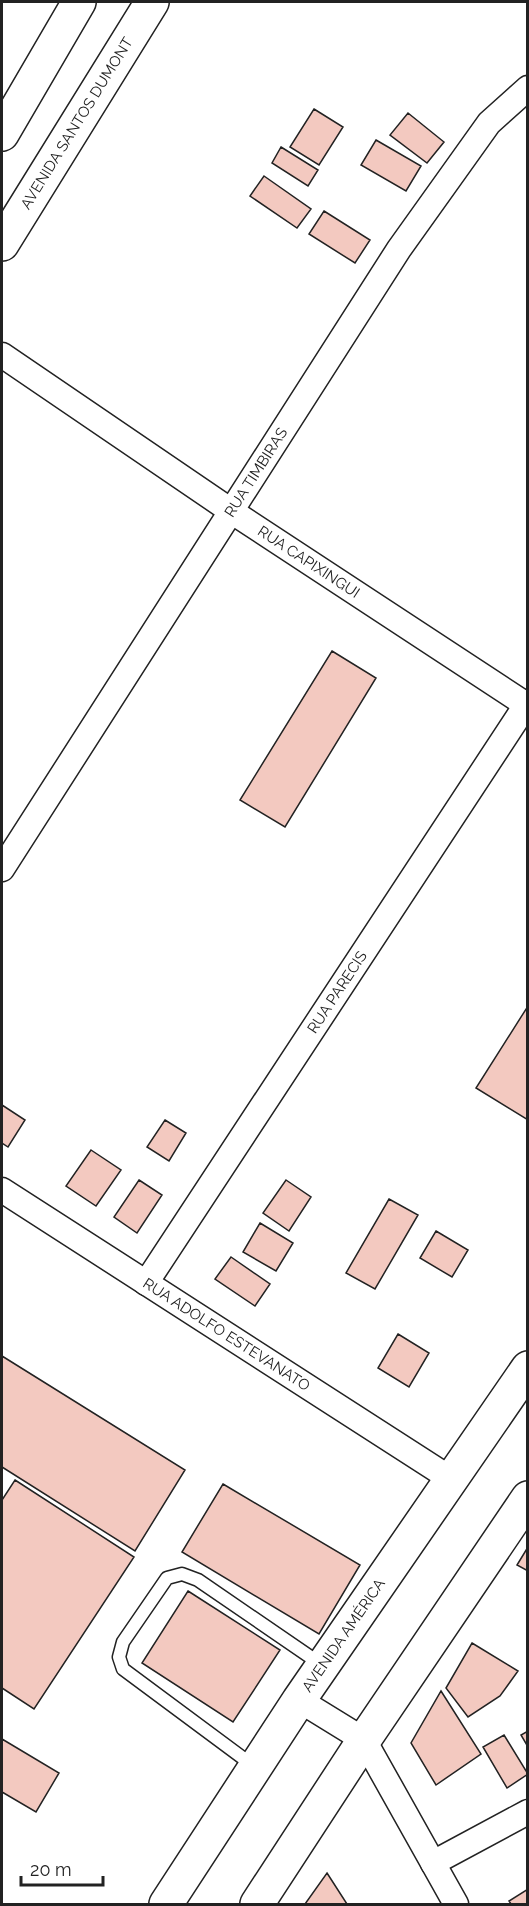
<svg xmlns="http://www.w3.org/2000/svg" width="529" height="1906" font-family="Raleway,sans-serif">
<rect width="100%" height="100%" fill="#fff"/>
<path fill="#f3c9c0" stroke="#222" stroke-width="1.5" d="M314,109L343,127L319,165L290,147Z
M408,113L444,142L427,163L390,135Z
M376,140L421,166L406,191L361,165Z
M281,147L318,170L308,186L272,163Z
M264,176L311,209L297,228L250,196Z
M324,211L370,240L355,263L309,234Z
M332,651L376,678L285,827L240,800Z
M528,1006V1120L476,1088Z
M2,1105L25,1120L8,1147L2,1143Z
M165,1120L186,1133L169,1161L147,1147Z
M91,1150L121,1170L96,1206L66,1186Z
M139,1180L162,1195L137,1233L114,1217Z
M286,1180L311,1197L289,1231L263,1213Z
M389,1199L418,1215L375,1289L346,1273Z
M260,1223L293,1243L276,1271L243,1252Z
M436,1231L468,1250L452,1277L420,1258Z
M231,1257L270,1284L255,1306L215,1279Z
M398,1334L429,1353L409,1387L378,1368Z
M2,1356L185,1470L135,1551L2,1467Z
M15,1480L134,1557L34,1709L2,1688V1500Z
M223,1484L360,1565L319,1634L182,1552Z
M528,1547V1571L517,1565Z
M188,1591L280,1650L233,1722L142,1663Z
M472,1643L518,1671L500,1696L468,1717L446,1688Z
M441,1691L481,1754L436,1785L411,1743Z
M528,1731V1747L521,1735Z
M504,1735L528,1774L507,1788L483,1747Z
M2,1739L59,1773L36,1812L2,1792Z
M327,1873L347,1904H305Z
M528,1889V1904H511L509,1901Z"/>
<g fill="none" stroke-linecap="round" stroke-linejoin="round">
<g stroke="#222" stroke-width="15">
<path id="service" d="M255,1767L123,1669L119,1657L123,1642L167,1578L182,1574L198,1580L322,1665"/>
</g>
<g stroke="#222" stroke-width="27">
<g id="minor">
<path id="s1" d="M2,355L231,511L528,706"/>
<path id="s2" d="M2,869L399,249L489,123L528,88"/>
<path id="s3" d="M2,1190L451,1479"/>
<path id="s4" d="M146,1283L528,702"/>
<path d="M299,1700L364,1740L456,1904"/>
<path d="M433,1863L528,1812"/>
</g>
</g>
<g stroke="#222" stroke-width="36">
<g id="secondary">
<path d="M2,134L79,2"/>
<path id="s5" d="M2,244L152,2"/>
<path id="s6" d="M166,1904L299,1700L528,1368"/>
<path d="M257,1904L364,1740L528,1498"/>
</g>
</g>
<use href="#service" stroke="#fff" stroke-width="12"/>
<use href="#minor" stroke="#fff" stroke-width="24"/>
<use href="#secondary" stroke="#fff" stroke-width="33"/>
</g>
<g text-anchor="middle" dominant-baseline="central" stroke-width="4.5" stroke-linejoin="round" paint-order="stroke">
<g font-size="15" fill="#222" stroke="#fff">
<text stroke="none"><textPath href="#s5" startOffset="142">AVENIDA SANTOS DUMONT</textPath></text>
<text stroke="none"><textPath href="#s2" startOffset="471">RUA TIMBIRAS</textPath></text>
<text stroke="none"><textPath href="#s1" startOffset="370">RUA CAPIXINGUI</textPath></text>
<text stroke="none"><textPath href="#s4" startOffset="348">RUA PARECIS</textPath></text>
<text stroke="none"><textPath href="#s3" startOffset="267">RUA ADOLFO ESTEVANATO</textPath></text>
<text stroke="none"><textPath href="#s6" startOffset="322">AVENIDA AMÉRICA</textPath></text>
</g>
</g>
<rect width="529" height="1906" fill="none" stroke="#222222" stroke-width="6"/>
<path d="M21 1876v9h82v-9" fill="none" stroke="#222222" stroke-width="3"/>
<text x="30" y="1876" font-size="18" fill="#222222" stroke="#ffffff" stroke-width="4.5" paint-order="stroke">20 m</text>
</svg>
